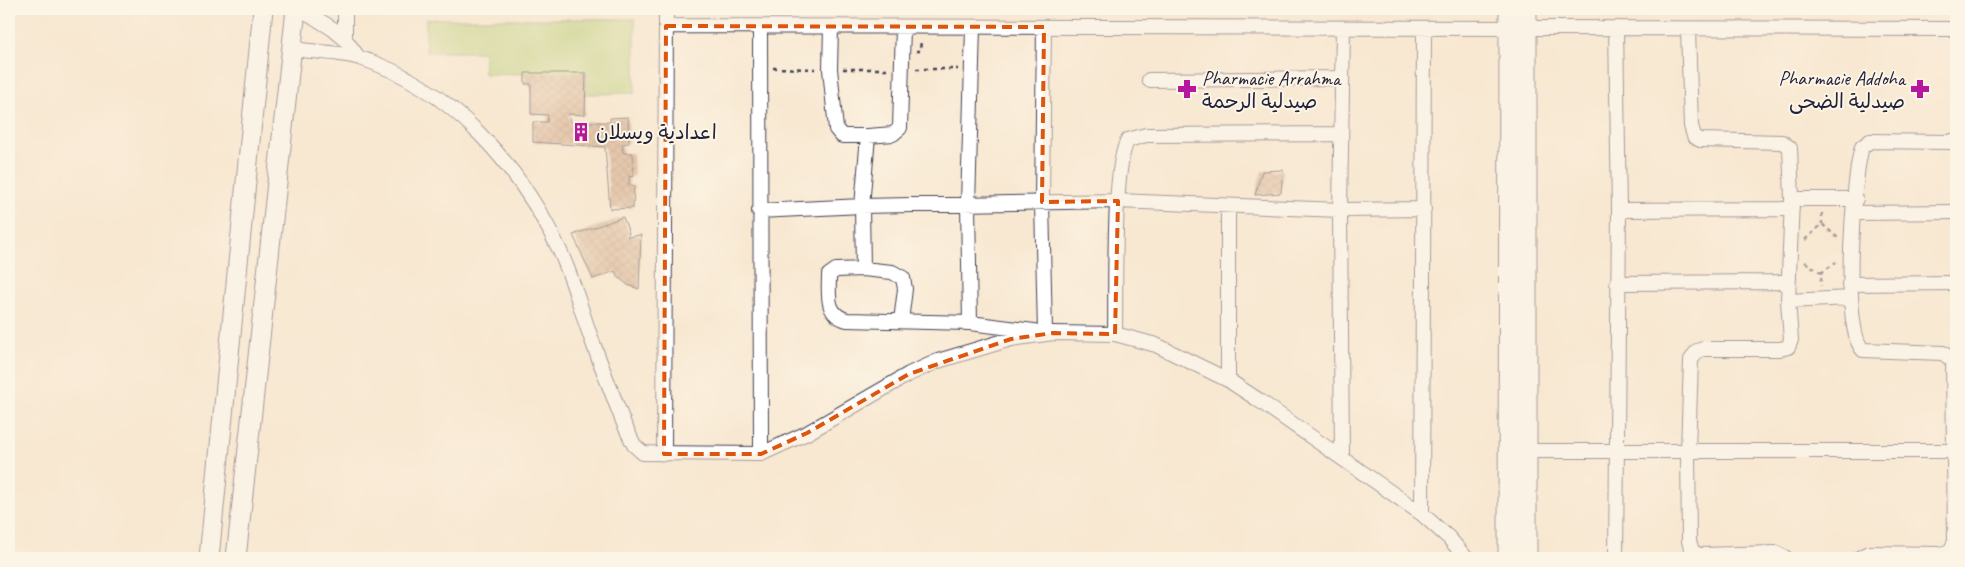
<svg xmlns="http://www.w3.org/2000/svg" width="1965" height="567" font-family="Caveat,'Playpen Sans Arabic',sans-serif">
<defs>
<pattern id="building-cross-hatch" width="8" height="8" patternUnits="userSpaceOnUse" patternTransform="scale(1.25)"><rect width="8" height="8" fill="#cfa17e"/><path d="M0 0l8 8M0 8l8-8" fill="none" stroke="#a88368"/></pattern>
</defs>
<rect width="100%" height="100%" fill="#fcf5e5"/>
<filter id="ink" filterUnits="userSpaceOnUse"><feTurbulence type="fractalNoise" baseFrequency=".02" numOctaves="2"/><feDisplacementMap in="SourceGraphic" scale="10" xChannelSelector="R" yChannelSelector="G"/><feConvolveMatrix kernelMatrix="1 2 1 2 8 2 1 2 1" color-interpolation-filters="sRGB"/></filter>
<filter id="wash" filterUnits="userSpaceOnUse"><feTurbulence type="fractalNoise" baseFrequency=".0096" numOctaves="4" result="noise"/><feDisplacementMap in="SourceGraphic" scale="20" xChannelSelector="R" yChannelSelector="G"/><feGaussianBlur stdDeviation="1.12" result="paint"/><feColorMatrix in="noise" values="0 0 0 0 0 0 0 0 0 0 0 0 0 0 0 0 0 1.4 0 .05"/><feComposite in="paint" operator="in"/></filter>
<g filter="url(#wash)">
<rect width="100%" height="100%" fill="#f8e8d2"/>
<path fill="#b5d076" stroke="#6c7958" d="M426,19H635V93L586,94V73L484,74V52H426Z"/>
<g id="blocks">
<path fill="url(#building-cross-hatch)" d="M525,73H586L585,115L568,114L570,122H610V118L628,117L629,143L622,144L623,153H633L634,177L629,176V185L634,186L633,208L610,209L605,147L533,142V122H547L548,115L531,114V84H525Z
M1283,170L1281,193L1255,195L1262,171Z
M623,217L629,233L627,237L641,235L639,289L628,285L618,277L615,271L593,279L573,235Z"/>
</g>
</g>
<g filter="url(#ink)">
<use href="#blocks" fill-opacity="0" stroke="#424052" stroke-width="1"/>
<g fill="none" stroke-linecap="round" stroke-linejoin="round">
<g stroke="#424052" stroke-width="16">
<path id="street" d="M301,9L333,29L345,39
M345,9V39L358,57
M666,26L1956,29
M760,27L761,454
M831,27L830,69L836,129L842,136H868
M903,27L900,128L893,134L868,136L862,206L863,269L836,270L829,275C829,295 825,314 847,320L970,323L1034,331
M1044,27L1042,202L1045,332
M1616,28L1619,210
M1688,29L1691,126L1694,136L1700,140L1782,142L1790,148L1792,199L1788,301
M292,49C314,52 339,52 360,58C451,87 519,165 559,249C572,276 579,304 589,332C600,363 612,393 624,424L634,445L643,453L761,454L807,433L909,374L938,361L1011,339L1053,333L1115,334L1156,345L1228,380L1257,399L1422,514L1449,538L1466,558
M1149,80L1342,78
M1792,199H1856
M759,211L862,206L1118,201L1340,210L1424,209
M1855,213L1956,212
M863,269L892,272L903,278L905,289L901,321
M1617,283L1787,282
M1849,284L1956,283
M970,323L968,205L973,27
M1115,334C1116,297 1112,165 1128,140L1146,135L1340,134
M1228,380V206
M1519,451H1956
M664,454L666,9
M1342,458L1340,210L1343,28
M1422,514L1424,28
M1616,558L1619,210L1792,209
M1786,558L1776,553L1699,555L1692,551L1689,541L1688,451L1691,360L1697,351L1703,349H1780L1788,347L1791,340L1788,301L1850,298
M1859,558L1868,553L1941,554L1950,551L1955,542L1953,361L1943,353L1863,350C1841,330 1853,177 1862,147L1870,141L1949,142L1956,140"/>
</g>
<g stroke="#424052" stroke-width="21">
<path id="secondary" d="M209,558L263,9
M236,558L296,9
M1508,558L1509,9
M1527,558V9"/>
</g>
<path stroke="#424052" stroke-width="2.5" stroke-dasharray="4 4" stroke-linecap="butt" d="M916,51H920L921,40
M773,68L815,69
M843,69H888
M916,69H958
M1822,213V224
M1805,240L1822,224L1838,238
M1805,262L1821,273V286
M1821,273L1836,262"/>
<use href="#street" stroke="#fff" stroke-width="14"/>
<use href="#secondary" stroke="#fff" stroke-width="19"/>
</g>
</g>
<path d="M0 0H1965V567H0ZM666,26L1044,27L1042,202L1118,201L1115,334L1053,333L1011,339L909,374L807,433L761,454H664Z" fill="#f8e8d2" fill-opacity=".55" fill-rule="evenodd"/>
<path fill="none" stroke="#de560e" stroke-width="4" stroke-dasharray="10 6" stroke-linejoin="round" d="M666,26L1044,27L1042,202L1118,201L1115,334L1053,333L1011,339L909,374L807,433L761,454H664Z"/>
<defs>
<g id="pharmacy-bare" transform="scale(1.5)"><path d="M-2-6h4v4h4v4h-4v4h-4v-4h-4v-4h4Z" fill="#b5179e" stroke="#fcf5e5" stroke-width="2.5" paint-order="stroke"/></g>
<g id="building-bare" transform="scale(1.5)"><path d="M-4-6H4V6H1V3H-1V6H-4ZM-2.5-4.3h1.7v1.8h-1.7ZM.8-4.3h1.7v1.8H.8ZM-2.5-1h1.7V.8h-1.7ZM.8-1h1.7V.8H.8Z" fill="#b5179e" stroke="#fcf5e5" stroke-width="2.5" paint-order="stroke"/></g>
</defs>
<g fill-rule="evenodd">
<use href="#pharmacy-bare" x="1187" y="89"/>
<use href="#pharmacy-bare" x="1920" y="89"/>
<use href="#building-bare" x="581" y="132"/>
</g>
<g text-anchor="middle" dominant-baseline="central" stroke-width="4" stroke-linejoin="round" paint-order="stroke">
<g font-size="20" fill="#22223b" stroke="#fcf5e5" text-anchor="start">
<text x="1202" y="78">Pharmacie Arrahma<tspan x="1202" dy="23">صيدلية الرحمة</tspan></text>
<text x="1905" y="78" text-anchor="end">Pharmacie Addoha<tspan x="1905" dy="23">صيدلية الضحى</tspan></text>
<text x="596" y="132">اعدادية ويسلان</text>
</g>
</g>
<rect width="1965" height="567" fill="none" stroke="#fcf5e5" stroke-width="30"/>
</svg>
